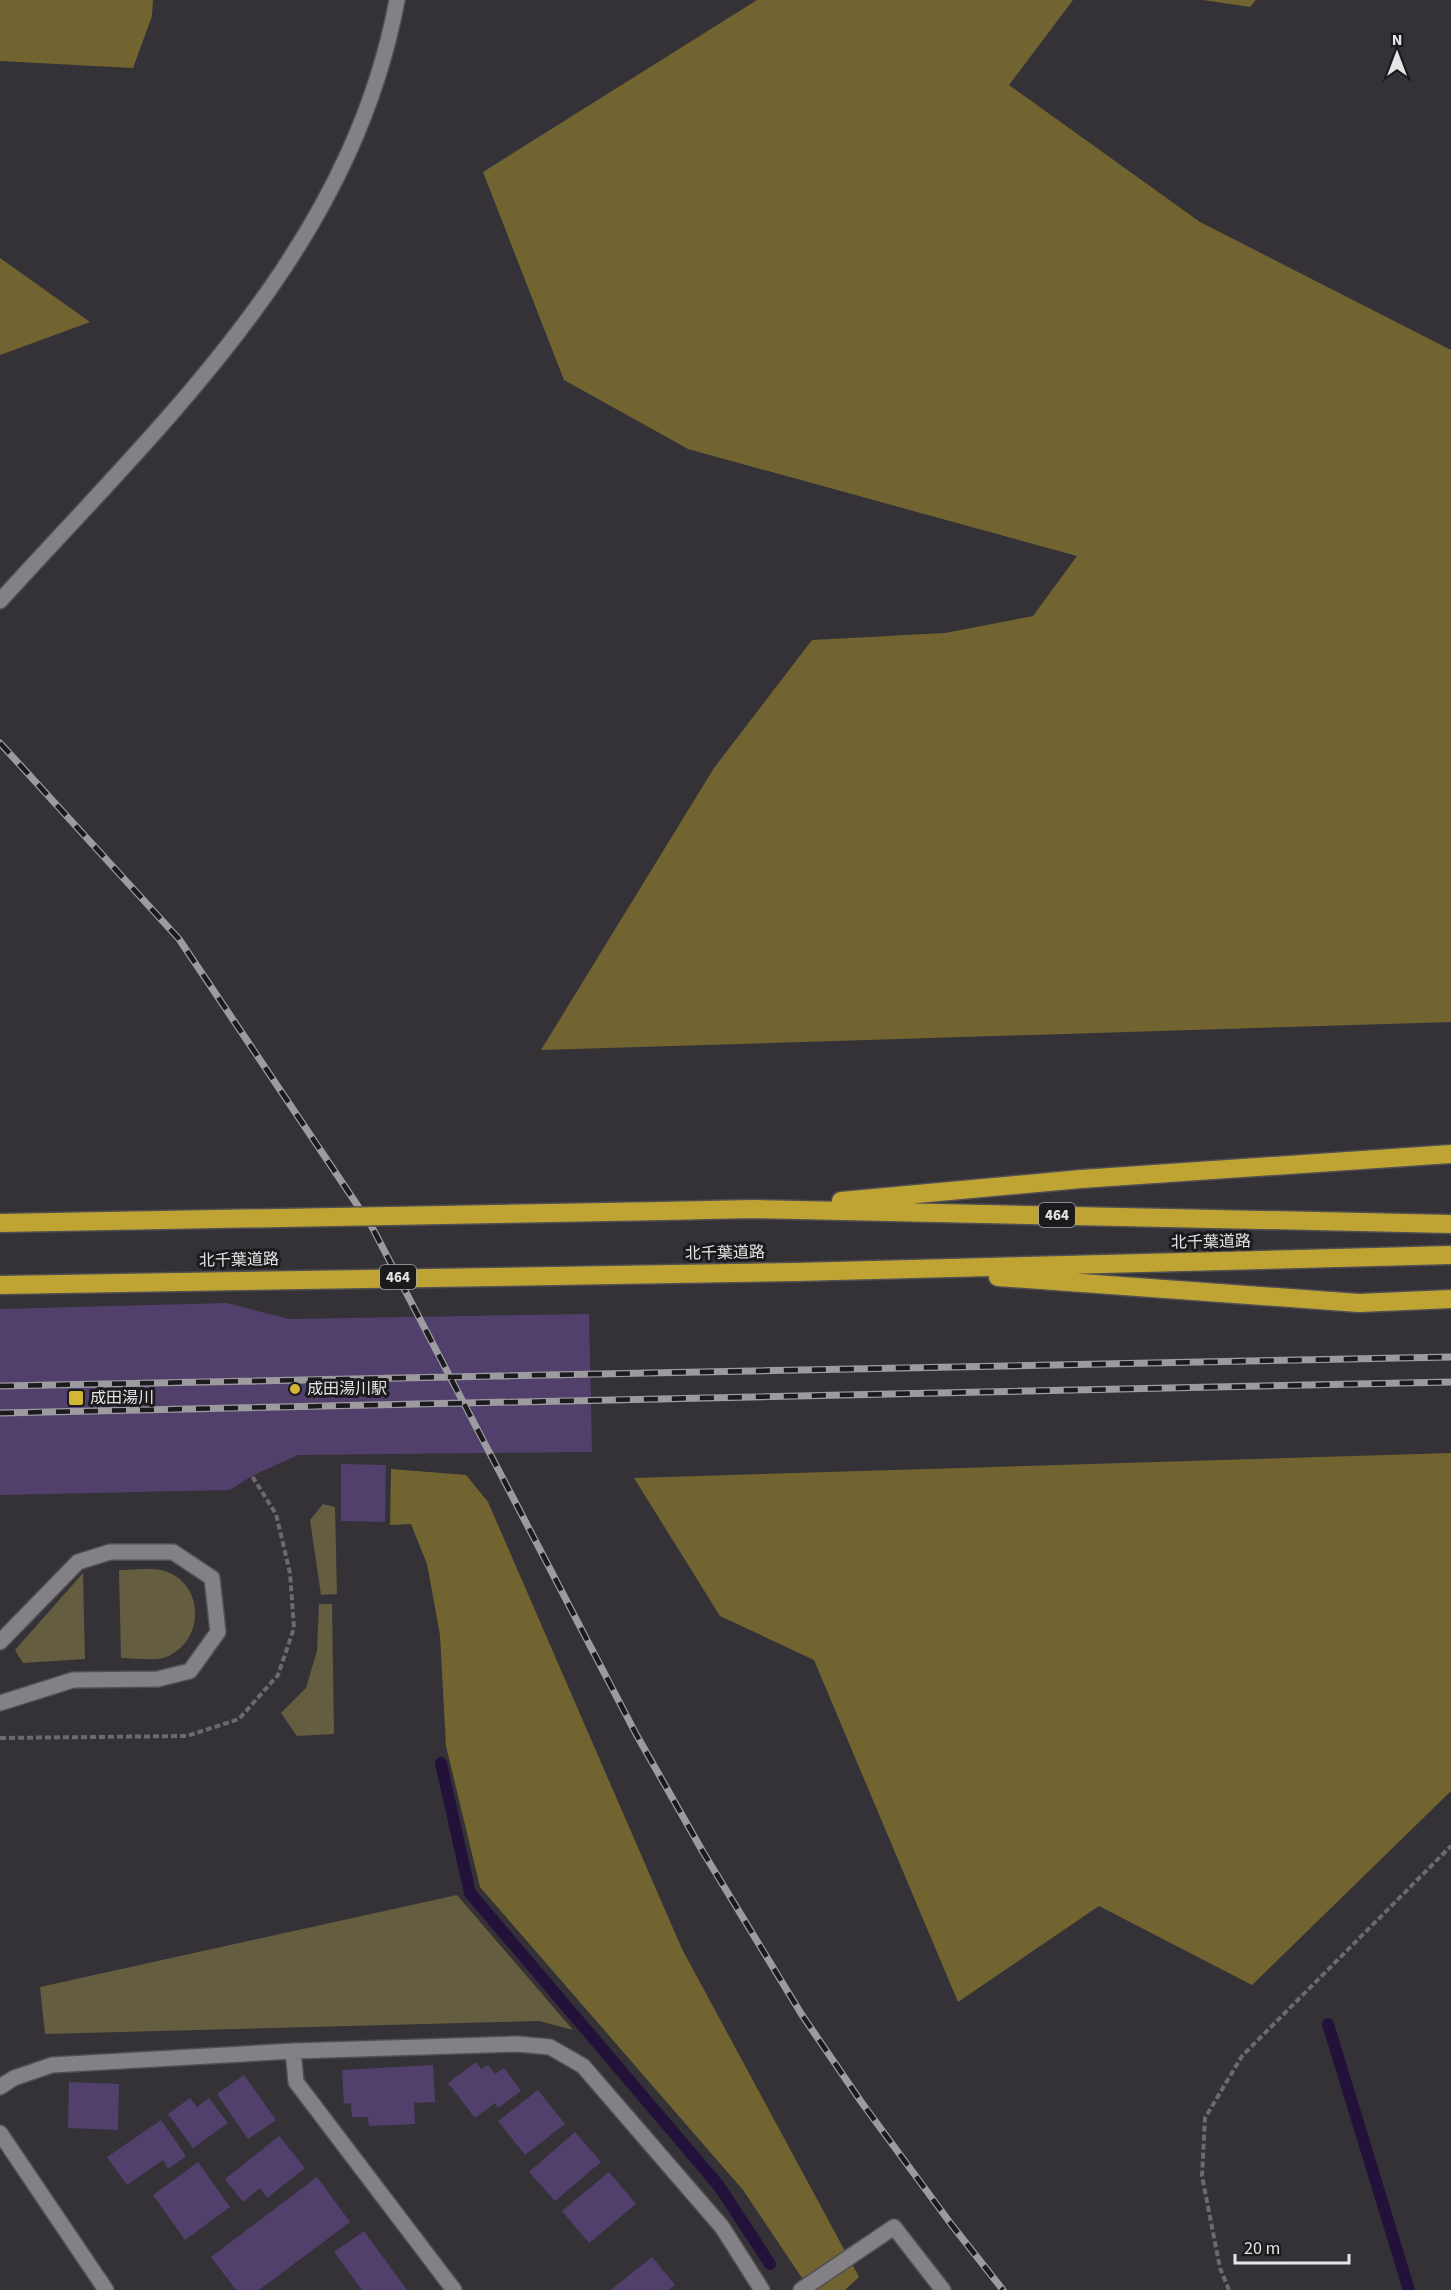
<svg xmlns="http://www.w3.org/2000/svg" width="1451" height="2290" font-family="'Source Sans 3','Noto Sans JP',sans-serif">
<rect width="100%" height="100%" fill="#343237"/>
<path fill="#645d3f" d="M323,1504L335,1507L337,1594L321,1595L310,1520Z
M119,1570C133,1570 152,1567 165,1571C207,1585 204,1645 163,1658C151,1661 134,1658 121,1658Z
M83,1573L85,1659L23,1663L15,1650Z
M319,1604H332L334,1734L297,1736L281,1713L306,1688L317,1651Z
M457,1895L573,2030L539,2021L45,2034L40,1987Z"/>
<path fill="#726431" d="M0,0H153L152,16L133,68L0,61Z
M757,0H1073L1009,85L1200,222L1451,350V1022L541,1050L714,768L812,640L945,633L1033,616L1077,556L688,449L564,380L483,172Z
M1203,0H1256L1250,7Z
M0,258L90,322L0,355Z
M1451,1453V1791L1252,1985L1099,1906L958,2002L814,1660L720,1616L634,1478Z
M391,1469L466,1475L488,1502L682,1949L859,2277L845,2290H810L743,2190L480,1887L446,1746L440,1635L427,1564L411,1524L390,1525Z"/>
<g fill="none" stroke-linecap="round" stroke-linejoin="round">
<path stroke="#221239" stroke-width="12" d="M441,1763L470,1893L719,2186L770,2264
M1328,2024L1409,2290"/>
</g>
<path fill="#50406b" d="M227,1303L289,1319L589,1314L592,1452L298,1455L252,1476L230,1490L0,1495V1309Z
M341,1464L386,1465L385,1522L341,1521Z
M476,2062L481,2069L488,2065L495,2074L504,2068L521,2091L498,2108L495,2103L475,2118L448,2083Z
M433,2065L435,2102L414,2103L415,2124L369,2126L368,2117H352L351,2103L344,2104L342,2070Z
M244,2075L276,2120L248,2139L217,2094Z
M69,2082L119,2084L118,2130L68,2128Z
M538,2090L565,2124L525,2155L498,2121Z
M190,2098L197,2107L209,2098L228,2123L193,2148L168,2114Z
M161,2120L186,2156L168,2169L163,2160L127,2185L107,2157Z
M575,2132L601,2162L555,2201L529,2172Z
M279,2136L305,2168L267,2198L260,2188L243,2202L225,2179Z
M198,2162L230,2207L185,2240L153,2195Z
M609,2172L636,2204L589,2243L562,2211Z
M317,2177L350,2222L259,2290H236L211,2257Z
M364,2231L407,2290H362L334,2252Z
M652,2257L675,2285L668,2290H611Z"/>
<g fill="none" stroke-linecap="round" stroke-linejoin="round">
<g stroke="#504f52" stroke-width="18">
<path id="minor" d="M0,601C164,420 350,251 397,0
M0,1642L78,1562L110,1552H173L212,1578L218,1632L190,1671L158,1679L73,1680L0,1703
M293,2051L296,2082L454,2290
M0,2087L14,2078L52,2065L293,2051L517,2044L550,2047L583,2066L722,2227L762,2290
M0,2133L106,2290
M801,2290L894,2227L943,2290"/>
</g>
<g stroke="#504f52" stroke-width="21">
<path id="highway" d="M841,1201L1081,1179L1451,1154
M662,1211L753,1209L1451,1224
M796,1272L1451,1255
M998,1277L1359,1303L1451,1299"/>
</g>
<path stroke="#6b6a6e" stroke-width="4" stroke-dasharray="6 3" stroke-linecap="butt" d="M0,1738L187,1736L239,1719L278,1675L294,1628L290,1573L276,1514L252,1476
M1229,2290L1220,2268L1202,2176L1205,2118L1242,2056L1451,1846"/>
<use href="#minor" stroke="#838186" stroke-width="15"/>
<use href="#highway" stroke="#c0a433" stroke-width="18"/>
<g stroke="#9d9b9f" stroke-width="7">
<path id="rail" d="M0,743L179,939L372,1227L636,1734L703,1852L802,2015L862,2103L951,2224L1003,2290
M0,1386L1451,1357
M0,1413L1451,1382"/>
</g>
<use href="#rail" stroke="#1b1a1c" stroke-width="4.5" stroke-dasharray="14" stroke-linecap="butt"/>
<g stroke="#504f52" stroke-width="21" stroke-linecap="butt">
<path id="highway-bridge" d="M0,1223L662,1211
M0,1285L796,1272"/>
</g>
<use href="#highway-bridge" stroke="#c0a433" stroke-width="18"/>
</g>
<g fill="#d4b635" stroke="#1b1a1c" stroke-width="2">
<circle cx="295" cy="1389" r="6"/>
<rect x="68" y="1390" width="16" height="16" rx="3"/>
</g>
<g text-anchor="middle" dominant-baseline="central" stroke-width="6" stroke-linejoin="round" paint-order="stroke">
<g fill="#1b1a1c" stroke="#a8a7aa" stroke-width="1.5">
<rect x="1039" y="1203" width="36" height="24" rx="4.5"/>
<rect x="380" y="1265" width="36" height="24" rx="4.5"/>
</g>
<g font-size="15" font-weight="bold" fill="#e5e4e7">
<text x="1057" y="1215">464</text>
<text x="398" y="1277">464</text>
</g>
<g font-size="16" fill="#e5e4e7" stroke="#1b1a1c">
<text transform="translate(1211 1242) rotate(-1)">北千葉道路</text>
<text transform="translate(725 1253) rotate(-1)">北千葉道路</text>
<text transform="translate(239 1260) rotate(-1)">北千葉道路</text>
</g>
<g font-size="16" fill="#e5e4e7" stroke="#1b1a1c" text-anchor="start">
<text x="307" y="1389">成田湯川駅</text>
<text x="90" y="1398">成田湯川</text>
</g>
</g>
<g transform="translate(1397 54)" stroke="#1b1a1c" stroke-width="4.5" paint-order="stroke">
<path d="M0-4.5L10 22L0 15L-10 22Z" fill="#e5e4e7"/>
<text y="-9" font-size="16" font-weight="bold" text-anchor="middle" fill="#e5e4e7">N</text>
</g>
<path d="M1235 2254v9h114v-9" fill="none" stroke="#e5e4e7" stroke-width="3"/>
<text x="1244" y="2254" font-size="18" fill="#e5e4e7" stroke="#1b1a1c" stroke-width="4.5" paint-order="stroke">20 m</text>
</svg>
